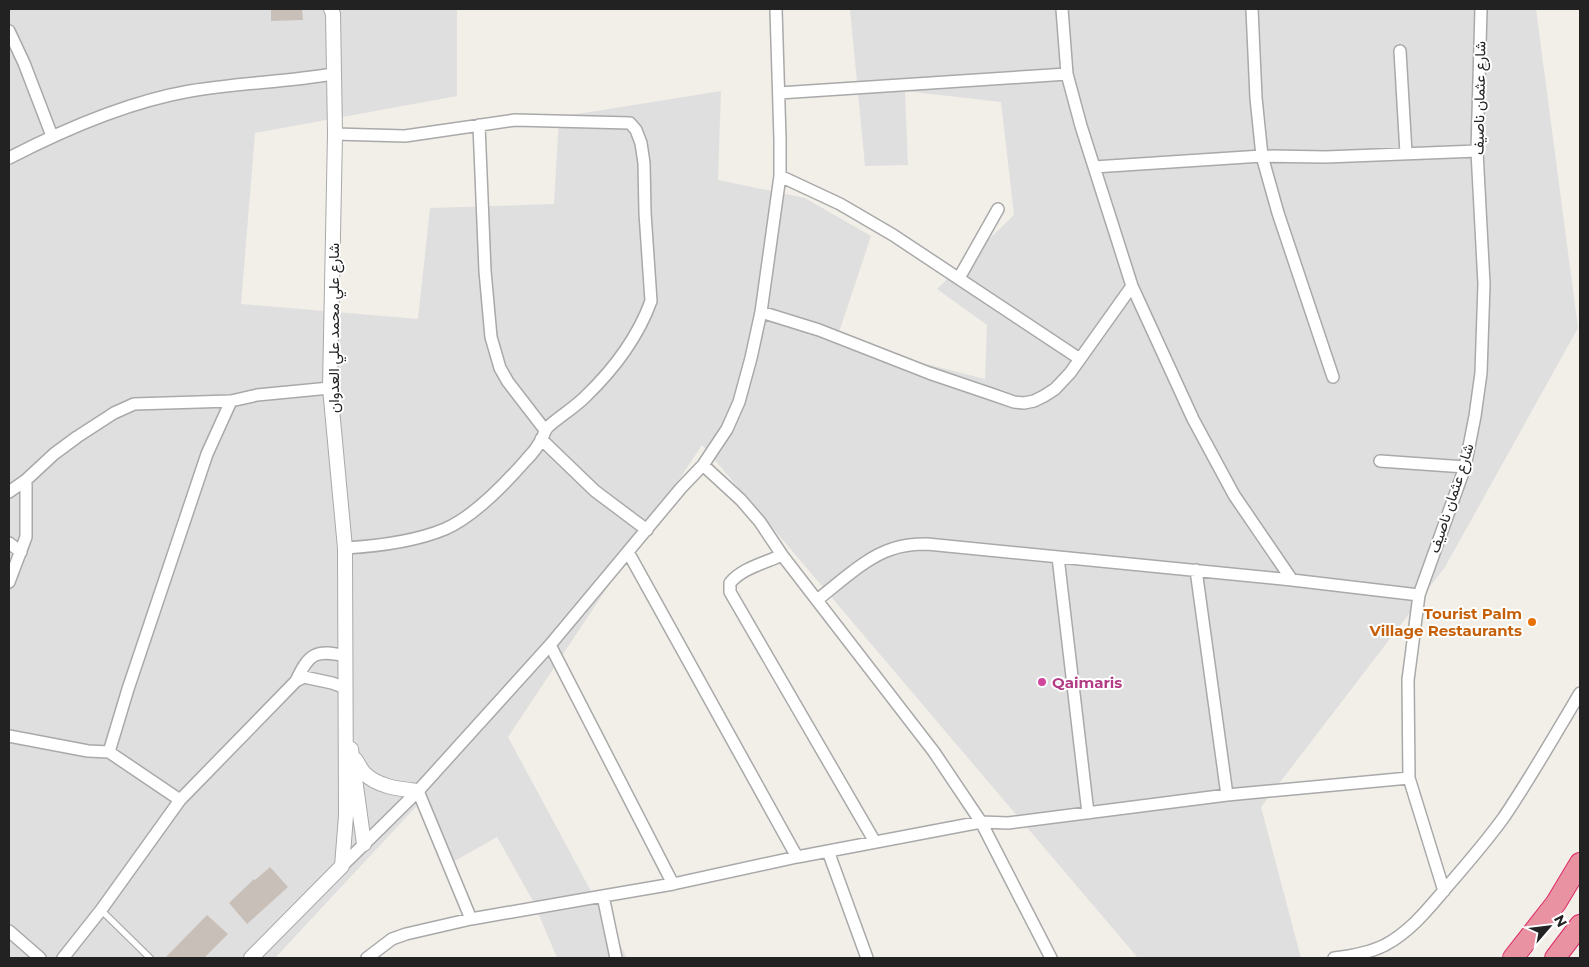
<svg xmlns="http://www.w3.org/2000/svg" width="1589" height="967" font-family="Montserrat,Vazirmatn,sans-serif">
<rect width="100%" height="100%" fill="#f2efe9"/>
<path fill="#e0dfdf" d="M9,9H457V96L255,133L241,304L418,319L430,208L554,204L559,117L721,91L718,180L805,198L871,236L836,341L985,379L987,325L937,289L1014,215L1001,102L905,91L908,165L865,166L850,9H1536L1578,328L1445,567L1261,807L1301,958H1138L702,445L508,737L627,958H557L534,903L497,837L453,862L425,797L275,958H9Z"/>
<path fill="#c7bfb8" d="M271,9H302L303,20L271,21Z
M270,867L288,887L247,924L229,903L254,879L255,880Z
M207,915L228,934L204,958H165Z"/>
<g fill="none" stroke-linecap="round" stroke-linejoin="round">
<g stroke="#a9a9a9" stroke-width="8">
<path id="service" d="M101,910L150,958"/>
</g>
<g stroke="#a9a9a9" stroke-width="14">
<path id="minor" d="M1062,9L1067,74L1081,126L1132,286L1193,419L1234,495L1292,580
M1252,9L1256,98L1262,156L1278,213L1333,377
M9,31L24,63L52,136
M1400,51L1406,153
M779,93L1067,74
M479,125L485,271L491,337L500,368L508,382L545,430
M335,134L405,136L515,120L630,123L636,130L641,143L644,163L645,213L651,301C638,337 612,371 585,397C574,408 560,416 549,426C545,429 544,434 542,439C538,446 532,454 526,460C505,484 475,516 445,529C414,542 379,546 345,548
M9,158C65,129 127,102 190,91C237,83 286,82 333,74
M1094,167L1262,156L1326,157L1477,151
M780,176L840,204L893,235L1080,359
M959,278L998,209
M761,312L819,330L929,373L991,394L1014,402L1024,403L1034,401L1044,396L1055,389L1070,373L1132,286
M541,439L595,491L647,530
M1380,461L1465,467
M703,465L741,500L760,522L782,555L934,752L981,822L1051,958
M9,492L26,480L54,454L77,437L114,413L134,404L231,401L257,395L330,388
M9,543L21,552
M628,552L797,857
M782,555C765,563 742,568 730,583V592L875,842
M1058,557L1088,813
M1196,570L1227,795
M9,582L26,537V480
M817,600C839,583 866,557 892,549C903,545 915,544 927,544L1292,580L1419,595
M550,645L673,884
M296,681L304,677L332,683L346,688
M9,736L88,751L109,752L180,800
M109,752L128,689L207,454L231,401
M418,791L471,919
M828,851L867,958
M342,866L418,791L550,645L681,488L703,465L727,429L739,402L751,358L761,312L780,176V139L776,9
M1444,891L1409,778L1408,680L1419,595L1465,467L1475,416L1481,373L1484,284L1477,151L1481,9
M603,896L673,884L797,857L981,822L1008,823L1227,795L1409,778
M9,931L40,958
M63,958L101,910L180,800L296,681C309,653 316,649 346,656
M367,958L392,939L406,934L471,919L603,896L616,958
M1334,958C1352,956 1369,953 1385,945C1411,931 1428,909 1446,888C1466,865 1486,842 1504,817C1531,777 1555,735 1580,693"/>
</g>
<g stroke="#a9a9a9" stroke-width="16">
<path id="tertiary" d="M351,749L364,844
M355,759C358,763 361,769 364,773C378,787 399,789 418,791
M251,958L342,866L346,816L345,548L330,388L335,134L333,14L331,9"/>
</g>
<g stroke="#dc2a67" stroke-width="22">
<path id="motorway" d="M1513,958L1556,903L1580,863
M1555,958L1580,925"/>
</g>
<use href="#service" stroke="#fff" stroke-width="5.5"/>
<use href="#minor" stroke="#fff" stroke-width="11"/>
<use href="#tertiary" stroke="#fff" stroke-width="14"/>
<use href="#motorway" stroke="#e892a2" stroke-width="20"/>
</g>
<circle fill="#e8710a" stroke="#fff" stroke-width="2" cx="1532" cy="622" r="5"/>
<circle fill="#d1479c" stroke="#fff" stroke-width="2" cx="1042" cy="682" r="5"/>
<g text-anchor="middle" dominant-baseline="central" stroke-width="4" stroke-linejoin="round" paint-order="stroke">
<g font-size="15" fill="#222" stroke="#fff">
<text transform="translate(1479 98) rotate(-89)">شارع عثمان ناصيف</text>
<text transform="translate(333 328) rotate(-90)">شارع علي محمد علي العدوان</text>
<text transform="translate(1451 498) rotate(-72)">شارع عثمان ناصيف</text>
</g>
<g font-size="15" font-weight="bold" fill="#c56008" stroke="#fff" text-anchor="end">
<text x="1522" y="613">Tourist Palm<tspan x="1522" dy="17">Village Restaurants</tspan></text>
</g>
<g font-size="15" font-weight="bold" fill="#b23c85" stroke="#fff" text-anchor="start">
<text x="1052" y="682">Qaimaris</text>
</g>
</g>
<rect width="1589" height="967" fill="none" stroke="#222222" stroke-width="20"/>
<g transform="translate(1549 927) rotate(62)" stroke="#ffffff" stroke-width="4" paint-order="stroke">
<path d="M0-4L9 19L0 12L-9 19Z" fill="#222222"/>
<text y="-8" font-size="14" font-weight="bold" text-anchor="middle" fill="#222222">N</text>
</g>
</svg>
